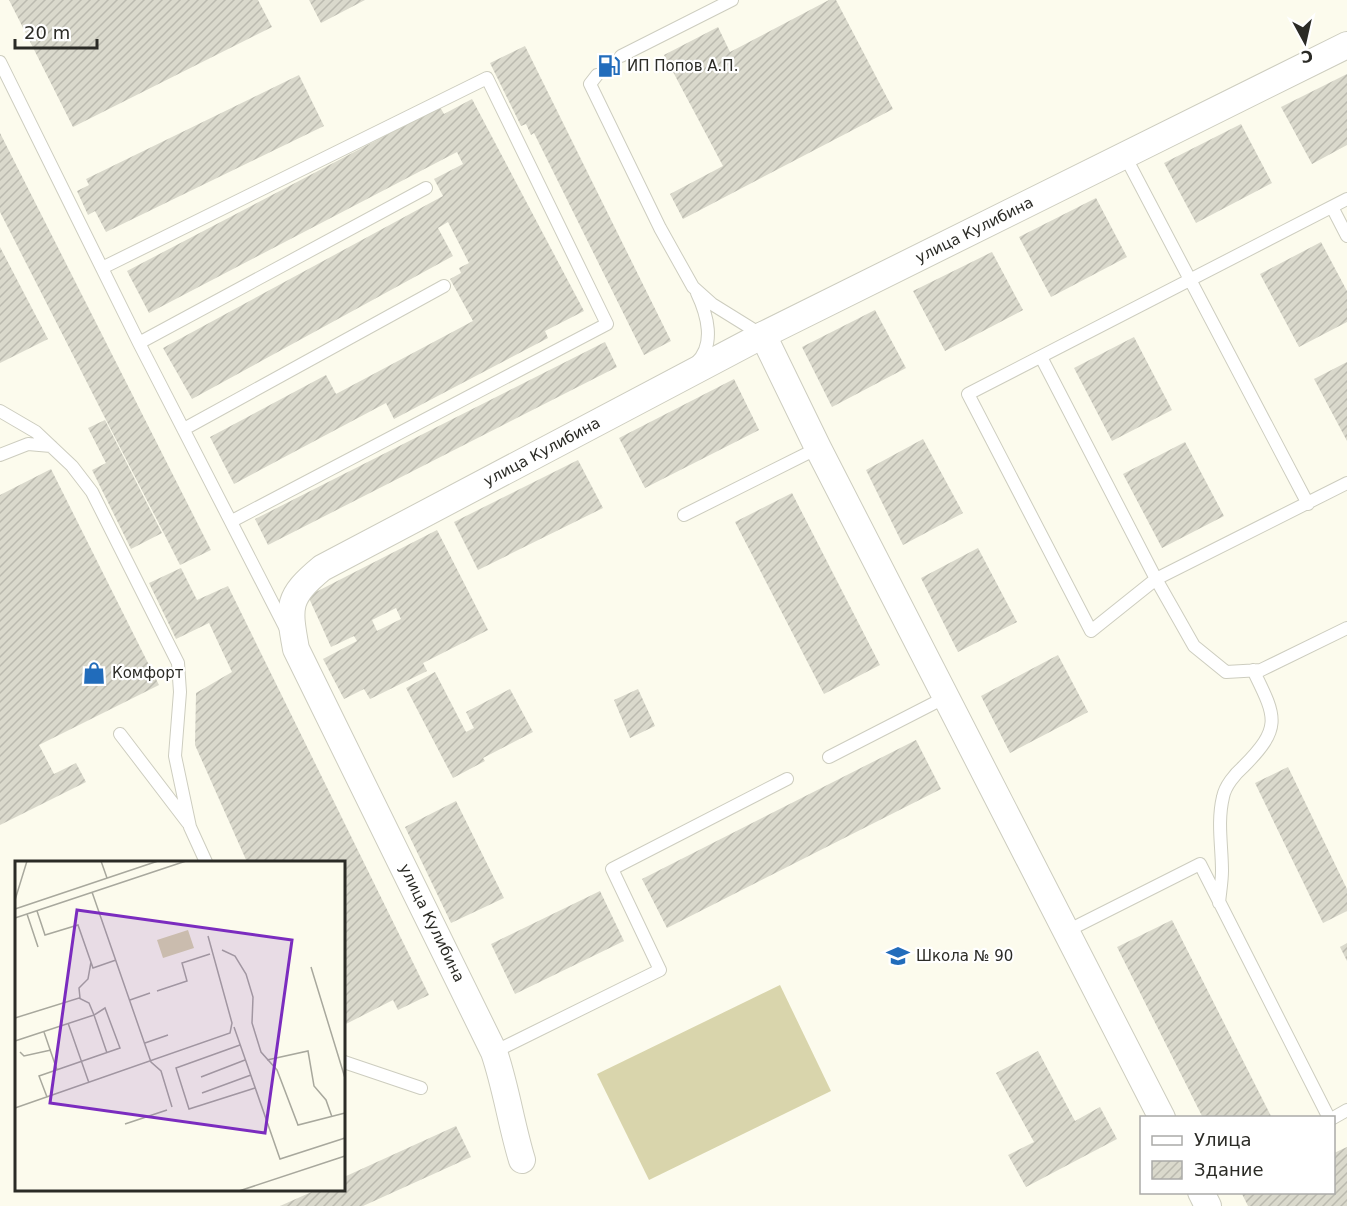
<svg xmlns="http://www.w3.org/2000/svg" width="1347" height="1206" font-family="'DejaVu Sans',sans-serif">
<defs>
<pattern id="building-hatch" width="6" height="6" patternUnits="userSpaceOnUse" patternTransform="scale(1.5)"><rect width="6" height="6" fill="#dad9cc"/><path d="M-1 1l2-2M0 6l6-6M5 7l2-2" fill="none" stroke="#bbbaaf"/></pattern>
</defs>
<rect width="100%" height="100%" fill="#fcfbed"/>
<path fill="#d9d5ac" d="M780,985L831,1091L649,1180L597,1074Z"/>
<path fill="url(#building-hatch)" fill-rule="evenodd" d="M9,0H258L272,27L73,127Z
M309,0H365L321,23Z
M829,0H836L893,109L683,219L670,194L723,166L664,55L718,27L730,52Z
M525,46L671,341L644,355L534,133L531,135L526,124L521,126L490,63Z
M1347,74V145L1312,164L1281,107Z
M299,75L324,126L106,232L95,211L88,215L77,191L89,185L86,179Z
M472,99L584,311L545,331L548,338L394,419L386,403L234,484L210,437L326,375L336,394L473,321L450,279L461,273L459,268L469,263L448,222L438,228L453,256L192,399L163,348L443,196L434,179L463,164L457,152L149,313L127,271L440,107L444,114Z
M1241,124L1272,183L1196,223L1164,163Z
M0,133L211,550L180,565L0,212Z
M1096,198L1127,257L1051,297L1019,237Z
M1321,242L1347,291V322L1299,347L1260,274Z
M0,247L48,339L0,363Z
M992,252L1023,310L945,351L913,291Z
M875,310L906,368L832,407L802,347Z
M1134,337L1172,410L1112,441L1074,368Z
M605,342L617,367L268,545L255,519Z
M1347,362V441L1314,379Z
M734,379L759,430L645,488L619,438Z
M105,420L162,533L131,549L92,470L106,463L88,428Z
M923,439L963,513L903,545L866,470Z
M1185,442L1224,516L1162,548L1123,474Z
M578,460L603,508L478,570L454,522Z
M51,469L159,685L39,745L54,774L76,763L86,782L0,825V495Z
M792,493L880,665L824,694L735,522Z
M437,530L488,630L423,663L427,671L370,699L364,689L344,699L323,659L357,641L354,636L331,647L308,596ZM396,608L401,619L377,631L372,620Z
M978,548L1017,622L958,652L921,578Z
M181,568L197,600L228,586L429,995L398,1010L393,1000L344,1025V862H247L195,745L196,693L232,672L209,623L176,639L149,583Z
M1058,655L1088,712L1010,753L981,696Z
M435,672L466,732L474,728L466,712L510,689L533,732L483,758L485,761L453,778L406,688Z
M638,689L655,726L630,738L614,700Z
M916,740L941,789L667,928L642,879Z
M1288,767L1347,889V911L1323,923L1255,783Z
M456,801L504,898L451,923L405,827Z
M600,891L624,941L515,994L491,944Z
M1172,920L1272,1118H1203L1117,947Z
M1347,943V961L1340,947Z
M1038,1051L1075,1121L1100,1107L1117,1139L1026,1187L1008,1155L1034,1142L996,1073Z
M456,1126L471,1157L363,1206H280L316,1190H344V1177Z
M1347,1147V1206H1248L1241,1192H1334V1153Z"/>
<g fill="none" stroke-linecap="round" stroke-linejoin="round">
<g stroke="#cdcdbf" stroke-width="14">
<path id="lane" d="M621,56L732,0
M0,62L139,343L286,629
M597,75L590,84L660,228L693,287L712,304L762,335
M1125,156L1308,504
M1332,207L1347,236
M102,268L487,78L607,324L232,521
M139,343L426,188
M1041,357L1156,579L1091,631L968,394L1347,199
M696,363C716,345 707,314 697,293
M0,411L36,432L72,466L92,492L178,663L180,692L175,756L190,827L206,862
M184,429L444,286
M0,455L28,444L51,446
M1347,483L1156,579L1194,646L1226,672L1261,670L1347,628
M684,515L818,448
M120,734L188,823
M829,757L946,697
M1219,903C1220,892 1222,881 1222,871C1222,846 1217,822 1223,797C1225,786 1235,774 1243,767C1283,727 1276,717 1253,670
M1067,931L1200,864L1329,1118
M494,1052L660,970L612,869L787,779
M344,1062L421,1088
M1333,1118L1347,1110"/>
</g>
<g stroke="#cdcdbf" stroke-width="28">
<g id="street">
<path d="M763,335L818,448L1162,1118"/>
<path id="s1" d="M522,1160C511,1124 506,1087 494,1052L296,649C288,606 287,597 322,568L763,335L1347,45"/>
<path d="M1201,1192L1208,1206"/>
</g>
</g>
<use href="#lane" stroke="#fff" stroke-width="12"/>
<use href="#street" stroke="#fff" stroke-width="26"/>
</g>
<defs>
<g id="fuel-bare" transform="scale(1.8)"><path d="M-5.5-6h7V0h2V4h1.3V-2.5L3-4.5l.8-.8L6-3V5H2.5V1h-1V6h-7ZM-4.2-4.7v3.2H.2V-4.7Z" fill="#216cbb" stroke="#fff" stroke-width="2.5" paint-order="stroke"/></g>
<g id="shop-bare" transform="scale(1.8)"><path d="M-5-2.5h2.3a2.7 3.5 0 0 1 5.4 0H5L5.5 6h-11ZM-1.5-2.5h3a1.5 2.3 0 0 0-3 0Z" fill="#216cbb" stroke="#fff" stroke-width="2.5" paint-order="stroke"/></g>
<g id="school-bare" transform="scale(1.8)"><path d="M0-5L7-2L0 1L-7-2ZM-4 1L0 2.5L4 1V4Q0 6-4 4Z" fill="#216cbb" stroke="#fff" stroke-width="2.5" paint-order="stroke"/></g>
</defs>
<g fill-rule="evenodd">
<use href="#fuel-bare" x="609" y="66"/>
<use href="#shop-bare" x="94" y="673"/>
<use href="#school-bare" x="898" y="956"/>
</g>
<g text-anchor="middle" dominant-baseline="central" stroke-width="4.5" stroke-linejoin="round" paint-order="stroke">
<g font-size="15" fill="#2b2b26" stroke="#fff" text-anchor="start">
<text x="627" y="66">ИП Попов А.П.</text>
<text x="112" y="673">Комфорт</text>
<text x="916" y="956">Школа № 90</text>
</g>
<g font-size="15" fill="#2b2b26" stroke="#fff">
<text stroke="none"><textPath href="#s1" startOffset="1388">улица Кулибина</textPath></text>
<text stroke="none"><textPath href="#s1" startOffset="902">улица Кулибина</textPath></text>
<text transform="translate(432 923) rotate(64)">улица Кулибина</text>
</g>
</g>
<g transform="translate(15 861)">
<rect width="330" height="330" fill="#fcfbed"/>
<path d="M173,69L179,87L148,97L142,79Z" fill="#d9d5ac"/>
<path fill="none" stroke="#a8a89d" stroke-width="1.5" d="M86,0L92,17M77,31L136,201L146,210L157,246M0,39L12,0M0,48L143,0M22,50L30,74L63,64L78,107L101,99M12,53L23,86M0,57L171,0M207,89L220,95L231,113L238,136L237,162L246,191L262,209L283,264L330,252M296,106L330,217M142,130L172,120L167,102L195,93M65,137L64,127L73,118L76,101M115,139L135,132M0,157L64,137L74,142L79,154L0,180M53,162L74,222M219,166L265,298L330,277M29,171L42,209M130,182L153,174M225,184L161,207L174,248L240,227M5,191L9,195L36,189M252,199L293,190L299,225L311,239L317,256M186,216L230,199M187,232L236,214M32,236L24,215L105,187L90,147L79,154L92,192M0,247L215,172L217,162L193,75M110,263L152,249M224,330L330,295"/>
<path fill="#7b2cbf" fill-opacity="0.15" stroke="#7b2cbf" stroke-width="3" d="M62,49L277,79L250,272L35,242Z"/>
<rect width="330" height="330" fill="none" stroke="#2b2b26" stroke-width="3"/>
</g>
<rect x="1140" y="1116" width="195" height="78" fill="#ffffff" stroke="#aaaaa8" stroke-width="1.5"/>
<rect x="1152" y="1136" width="30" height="9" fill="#ffffff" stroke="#aaaaa8" stroke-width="1.5"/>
<text x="1194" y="1146" font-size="18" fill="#2b2b26">Улица</text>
<rect x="1152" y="1161" width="30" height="18" fill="url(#building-hatch)" stroke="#aaaaa8" stroke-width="1.5"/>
<text x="1194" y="1176" font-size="18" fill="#2b2b26">Здание</text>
<g transform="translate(1305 42) rotate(172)" stroke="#ffffff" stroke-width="4.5" paint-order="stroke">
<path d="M0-4.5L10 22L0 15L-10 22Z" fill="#2b2b26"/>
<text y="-9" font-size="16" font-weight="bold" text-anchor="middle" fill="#2b2b26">С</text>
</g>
<path d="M15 39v9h82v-9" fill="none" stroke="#2b2b26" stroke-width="3"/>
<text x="24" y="39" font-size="18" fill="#2b2b26" stroke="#ffffff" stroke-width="4.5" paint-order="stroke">20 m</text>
</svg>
